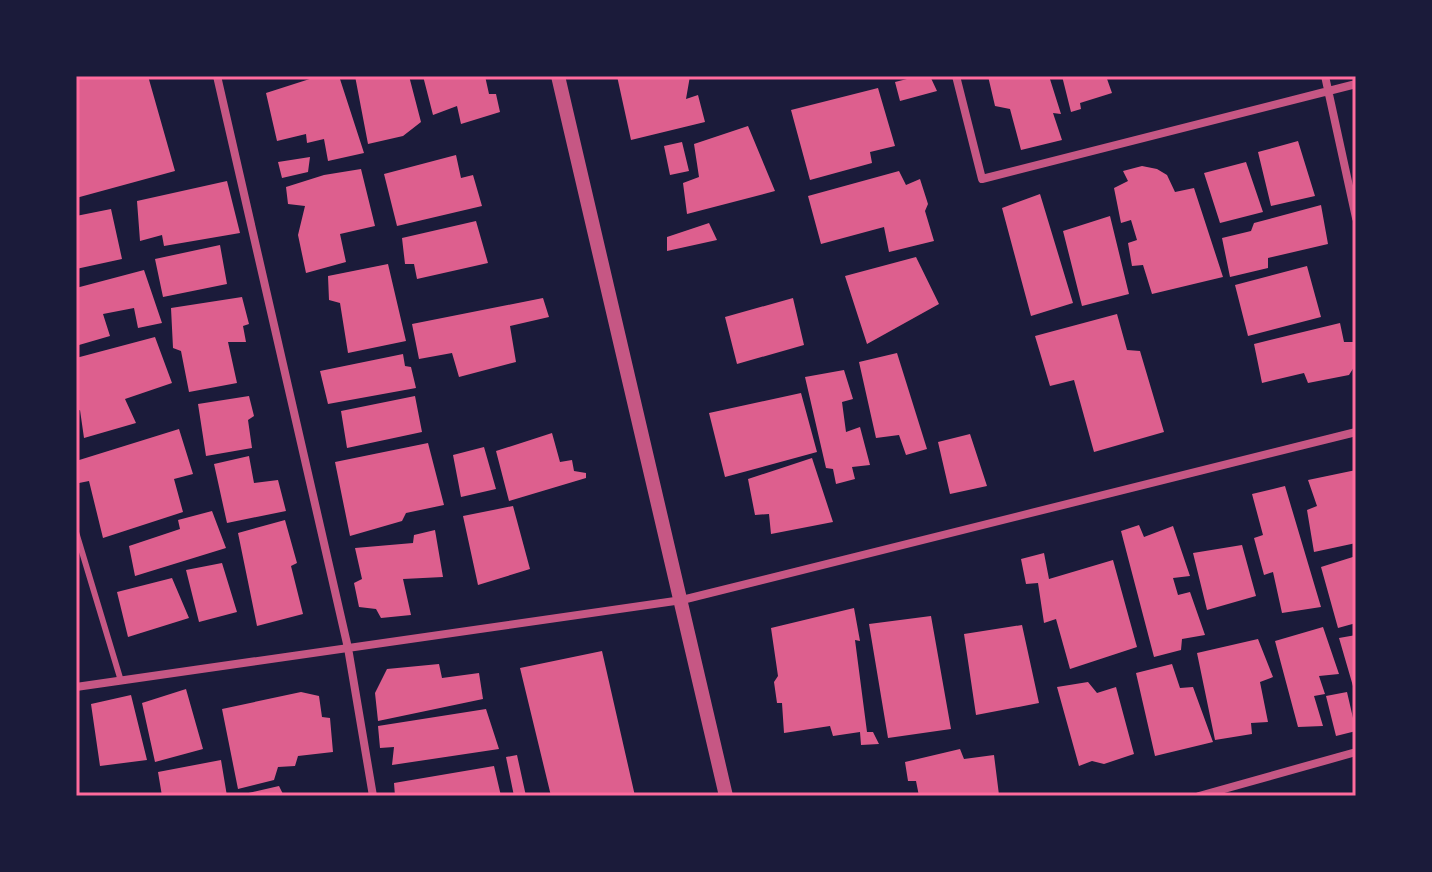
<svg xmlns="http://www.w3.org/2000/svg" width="1432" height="872" font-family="'Space Grotesk',sans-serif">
<rect width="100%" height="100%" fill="#1b1b3a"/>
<path fill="#dd5f8e" d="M76,76H148L175,171L76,198Z
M319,76H339L364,153L328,161L324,139L307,143L306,134L277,141L266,93Z
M355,76H409L421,122L403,136L368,144Z
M423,76H485L489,94H496L500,112L461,124L457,106L433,115Z
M617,76H690L686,99L698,95L705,122L631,140Z
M919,76H930L937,91L900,101L895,82Z
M988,76H1049L1061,114L1053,113L1062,140L1021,150L1010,109L995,106Z
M1062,76H1106L1112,93L1080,103L1081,109L1071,112Z
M878,88L895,146L870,152L872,163L810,180L791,110Z
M748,126L775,191L687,214L683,183L699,177L694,144Z
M1298,141L1315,196L1271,206L1258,152Z
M682,142L689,171L670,175L664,146Z
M456,155L461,178L473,175L482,206L397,226L384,174Z
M310,157L308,172L282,178L278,162Z
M1246,162L1263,212L1220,223L1204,173Z
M1142,166L1157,169L1167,175L1175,192L1194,188L1223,277L1152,294L1143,265L1132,266L1128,243L1137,240L1131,220L1121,223L1114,188L1128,181L1123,171Z
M361,169L375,226L340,234L346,262L306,273L298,235L305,206L288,204L286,187L324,175Z
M899,171L906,185L920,179L928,204L925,211L934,241L889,252L884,227L821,244L808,196Z
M227,181L240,233L164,246L162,235L140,241L137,201Z
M1040,194L1073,303L1031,316L1002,208Z
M1321,205L1328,244L1268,258V268L1230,277L1222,238L1251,231L1254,223Z
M111,209L122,259L76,269V216Z
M1110,216L1129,294L1082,306L1063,231Z
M476,221L488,263L417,279L414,264H405L402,238Z
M709,223L717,240L667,251V237Z
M220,245L227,284L163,297L155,259Z
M916,257L939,304L867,344L845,276Z
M388,264L406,341L348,353L340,303L329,300L328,276Z
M1307,266L1321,317L1248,336L1235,285Z
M144,270L162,323L138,328L134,308L103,314L110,336L79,345L76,288Z
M242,297L249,324L243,326L246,342H228L237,383L189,392L181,351L173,348L171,308Z
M543,298L549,317L510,326L516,362L459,377L452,353L419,359L412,324Z
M793,298L804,345L737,364L725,317Z
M1117,314L1127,350L1140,351L1164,432L1094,452L1074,380L1050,386L1035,336Z
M1340,323L1344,342H1353L1356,353V364L1349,375L1308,383L1304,373L1262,383L1254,344Z
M155,337L172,383L125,399L136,423L84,438L80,410L76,411V358Z
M897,353L927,449L906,455L899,435L876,438L859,362Z
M403,354L405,366L411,367L416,388L328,404L320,371Z
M844,370L853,399L842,402L846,432L860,427L870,465L852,467L855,479L836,484L833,469L826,468L805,377Z
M801,393L817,452L725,477L709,413Z
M249,396L254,416L248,420L252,448L206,456L198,404Z
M415,396L422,432L347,448L341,411Z
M179,429L193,474L174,479L183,512L103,538L89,481L79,483L76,461Z
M552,433L560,462L572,460L574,471L586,473V478L509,501L496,451Z
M970,434L987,486L950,494L938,442Z
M428,443L444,505L406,513L402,521L350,536L335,462Z
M484,447L496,489L461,497L453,455Z
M249,456L254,483L278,480L286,511L227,523L214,464Z
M812,458L833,522L771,534L769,514L755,515L748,479Z
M1356,470V543L1314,552L1307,510L1317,506L1308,480Z
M1285,486L1321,607L1282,613L1273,572L1264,575L1254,538L1263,535L1252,494Z
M513,506L530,569L478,585L463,516Z
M212,511L226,548L135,576L129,546L180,529L178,520Z
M285,520L297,563L291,566L303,614L257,626L238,533Z
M1139,525L1144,537L1173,526L1190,576L1173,578L1178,595L1190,592L1205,635L1182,639L1181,650L1154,657L1121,531Z
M435,530L443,577L403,579L411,615L381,618L376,609L359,607L354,583L362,579L355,548L413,543L414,535Z
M1242,545L1256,596L1207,610L1193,553Z
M1044,553L1049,579L1113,560L1137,647L1070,669L1056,619L1044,623L1038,583L1026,584L1021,559Z
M1356,556V623L1338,628L1321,567Z
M222,563L237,612L199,622L186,570Z
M172,578L189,618L128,637L117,592Z
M854,608L860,641L855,640L867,732H873L879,744L861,745L860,732L833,736L830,726L784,733L782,703H777L774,682L778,676L771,628Z
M931,616L951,729L888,738L869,624Z
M1022,625L1039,703L976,715L964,634Z
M1323,627L1339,674L1319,676L1325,694L1314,696L1323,726L1298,727L1275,641Z
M1356,635V693H1355L1339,638Z
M1258,639L1273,677L1260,682L1268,722L1251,723L1252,734L1215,740L1197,653Z
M602,651L635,796H551L520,668Z
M439,664L442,678L479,673L483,699L378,721L375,693L387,669Z
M1172,664L1180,688L1193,687L1213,742L1155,756L1136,673Z
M1088,682L1097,693L1116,687L1134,754L1104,764L1092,761L1079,766L1057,687Z
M186,689L203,749L155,762L142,703Z
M301,692L319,696L322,717L330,718L333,752L298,756L295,766L278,767L274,780L238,789L222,709Z
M1347,692L1356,731L1336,736L1326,696Z
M131,695L147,760L100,766L91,704Z
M486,709L499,749L392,765L394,747L380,748L378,726Z
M960,749L964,759L994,755L999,795L919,796L916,781H908L905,762Z
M517,755L526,796H514L506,757Z
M221,760L227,796H162L158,772Z
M494,766L501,796H395L394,783Z
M279,786L284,796H240V795Z"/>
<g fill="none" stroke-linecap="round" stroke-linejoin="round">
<path stroke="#c65784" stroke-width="6" d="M76,532L121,681"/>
<path stroke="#c65784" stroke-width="8" d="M217,76L348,648L373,796
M956,76L982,179L1356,84
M1325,76L1356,218
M76,687L682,600L1356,432
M1199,796L1356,752"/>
<path stroke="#c65784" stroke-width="14" d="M558,76L726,796"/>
</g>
<rect width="1432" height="872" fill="none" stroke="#1b1b3a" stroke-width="156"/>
<rect x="78" y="78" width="1276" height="716" fill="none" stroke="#ff6b9d" stroke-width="3"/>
</svg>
